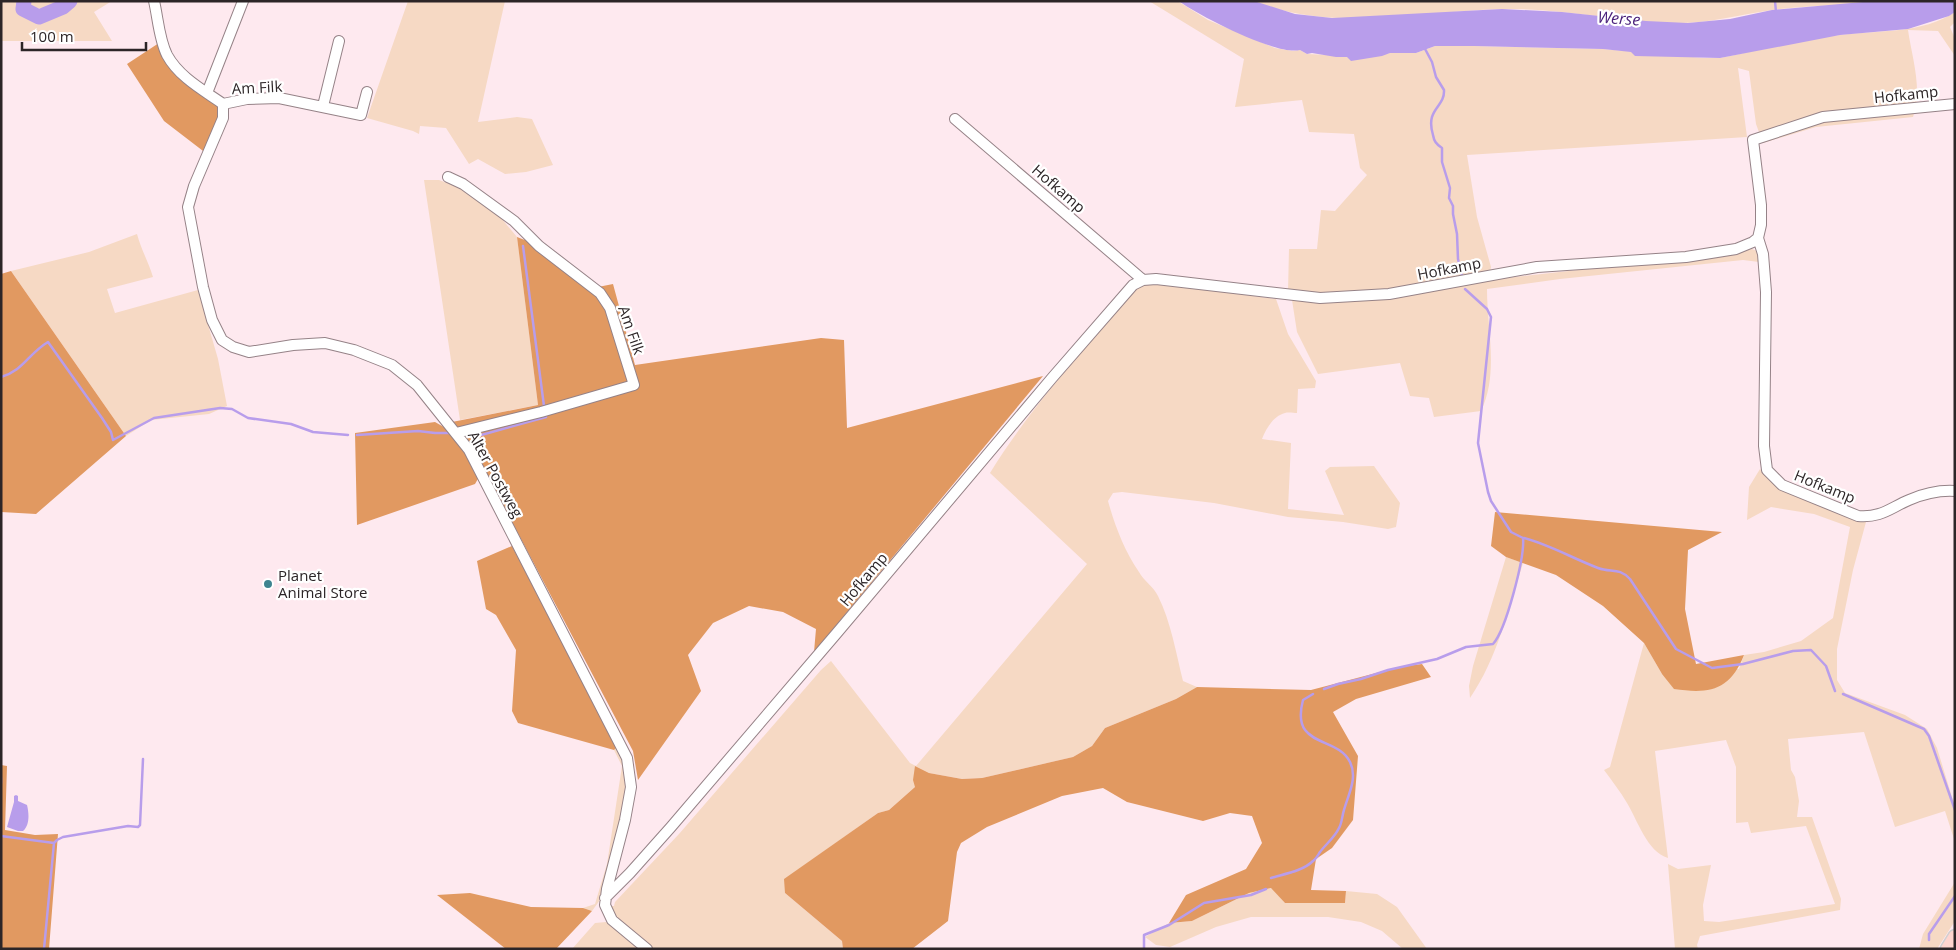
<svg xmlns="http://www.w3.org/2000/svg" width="1956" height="950" font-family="'Open Sans',sans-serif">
<rect width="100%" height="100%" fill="#fee9ef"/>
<path fill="#f6d9c4" d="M1,1H24L23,9L39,17L63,7L70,1H112L94,12L112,41H2Z
M28,1H62L45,9L33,8Z
M408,1H505L478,122L517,117L532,119L553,165L526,172L505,174L478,159L469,164L446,128L420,126L419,134L413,131L367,118Z
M1149,1L1179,2L1208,20L1275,48L1293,51L1300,50L1307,54L1370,57L1390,53H1416L1435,46H1474L1603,49L1704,58H1720C1760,50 1800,39 1840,35C1877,30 1923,34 1955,12V22L1950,27L1955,39V56L1938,31L1908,30C1912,58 1923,90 1913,117L1816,127L1763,143L1756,124L1749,71L1738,68L1747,137L1467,155L1477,217L1491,267L1488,280L1739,252L1752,249L1757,251L1759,262L1743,260L1560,279L1487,289C1487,329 1499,374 1481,411L1434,417L1429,398L1410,396L1400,363L1318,374L1297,332L1292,300L1288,292L1289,249H1317L1321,210L1335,211L1367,175L1360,168L1354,134L1309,132L1302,100L1235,107L1244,59Z
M1254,1H1874C1841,7 1806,5 1772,10C1737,15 1708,24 1671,23C1615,21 1559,8 1502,9C1420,11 1333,33 1254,1Z
M424,180H439L460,188L496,212L517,237L538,405L460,420Z
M137,234C141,249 148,261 153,277L107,289L115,313L198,290L218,359L227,406L209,414L151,420L126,436L11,271L89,252Z
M1157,283L1276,299L1288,334L1316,381L1315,388L1298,389L1297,413C1294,413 1288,412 1285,413C1273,416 1266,429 1262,439L1291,443L1288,509L1344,515L1325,471L1330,467L1374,466L1400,503L1396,527L1388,529L1343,522L1288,517L1214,503L1122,492L1113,493L1108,501C1115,526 1124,550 1139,572C1144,581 1153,586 1158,596C1171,622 1176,653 1183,681L1197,687L1176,699L1105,728L1092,746L1073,757L982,778L962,779L929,773L915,766V787L889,810L878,813L785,879V893L842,941L843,949H652C638,937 615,923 609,906H614L615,902L679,834L821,670L831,661L910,763L916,766L1087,564L990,473C1024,418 1066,369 1108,322C1116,313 1126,295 1135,289C1142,284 1150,284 1157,283Z
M1760,469L1768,479L1779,488L1866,522L1853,570L1837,649V680L1845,693L1905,715L1927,729L1937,748L1955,807V842L1945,811L1895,827L1864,732L1788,739L1791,770L1795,777L1799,801L1797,817H1812L1841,899L1840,910L1700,936L1697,945L1698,949H1675L1668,864L1678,869L1711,865L1703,905L1704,921L1719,922L1835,904L1806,826L1751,833L1748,822L1736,823V767L1726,740L1655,751L1668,858C1647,852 1637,819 1627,803C1620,791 1612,781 1604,770L1610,767L1644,643L1662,674L1739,669L1744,655L1764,652L1801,641L1833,618L1850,527L1814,514L1771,507L1747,520L1749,487Z
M1506,557L1523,563C1509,608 1497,659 1470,698L1469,686L1473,666Z
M617,747L624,762L628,786L615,844L600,900L592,911L583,908L595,904L607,864L622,766L614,750Z
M1955,882V921L1937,949H1919L1923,934Z
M1272,888L1285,903H1345L1346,891L1377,894L1397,907L1427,949H1403L1382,931L1361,922L1328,917H1251L1216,927L1170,947L1156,945L1145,937L1169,923L1192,921L1249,893Z
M606,922L640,949H572L595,923Z"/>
<path fill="#e19961" d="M162,41L167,55L223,104L207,154L164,121L127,64Z
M517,237L530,242L588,289L613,284L635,365L821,338L844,340L847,428L1043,376L814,652L816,629L783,612L749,606L713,623L688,655L701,691L638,780L633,751L475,452L452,422L538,405Z
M11,271L126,436L36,514L1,512V274Z
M435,422L449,430L466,451L479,477L475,484L357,525L355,433Z
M1495,512L1722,532L1688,550L1685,609L1696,664L1744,655C1730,691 1709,694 1674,689L1662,674L1644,643L1603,606L1556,575L1506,557L1491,546Z
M512,546L617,747L614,750L518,723L512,711L516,650L496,615L486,609L477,561Z
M1422,664L1431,677L1356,699L1333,712L1358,756L1353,820L1332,848L1316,859L1311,890L1346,891L1345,903H1285L1271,888L1249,893L1192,921L1169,923L1186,895L1246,869L1262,843L1252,816L1230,813L1203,821L1127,802L1103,788L1062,796L987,827L961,843L957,852L948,921L912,949H843L842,941L785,893L784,879L878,813L889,810L915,787L913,780L915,766L929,773L962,779L982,778L1073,757L1092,746L1105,728L1176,699L1197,687L1311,690L1399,667Z
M1,765L7,766L5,830L35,835L58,834L49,949H1Z
M470,893L531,907L583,908L592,911L556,949H506L437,895Z"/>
<path fill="#b89deb" d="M1175,1H1254L1295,14L1332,18L1502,9L1562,12L1646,21L1688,23L1730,19L1772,10L1874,1H1955V12L1949,16L1908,29L1840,35L1720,58L1635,56L1631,52L1603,49L1474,46H1435L1416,53H1390L1382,56L1351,61L1347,57H1336L1312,53L1307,54L1300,50C1277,56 1200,16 1180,2Z
M16,795L18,796V801L27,805C29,813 30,825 23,831H18L7,827L14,802V796Z"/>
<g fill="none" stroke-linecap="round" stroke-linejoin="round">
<path stroke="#b89deb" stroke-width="2.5" d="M1775,1L1776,12
M1424,47L1432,62L1436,77L1444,90C1445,108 1425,108 1433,135C1434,141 1436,144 1442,148V162L1450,188L1449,198L1453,206V214L1457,234L1458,259L1462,276
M523,246L544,406
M1,377C24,370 28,354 48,342L102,418L111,432L113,440L154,418L220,408L232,409L248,418L291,424L313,432L348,435
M357,435L418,431L435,433H451
M474,437L546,417
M1524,538C1550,545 1572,558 1598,568C1611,573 1619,567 1630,579L1676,649L1712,668L1743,664L1793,651L1811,650L1826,666L1835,691
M1324,689L1338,684L1361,679L1388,670L1437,659L1466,647L1493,644C1506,630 1525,557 1523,538L1511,532L1491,501L1488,492L1478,443L1491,317L1487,309L1465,289
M1843,694L1924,729L1929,736L1955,810
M1,778V783
M1,836L54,843L44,949
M54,843L57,840L63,837L128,826L138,827L140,825L143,759
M1271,878C1284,874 1303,871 1313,861C1316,859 1318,855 1320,852C1326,844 1335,837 1339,828C1342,823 1342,816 1344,810C1348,795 1358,778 1350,762C1337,735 1290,749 1303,700L1313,694
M1929,940V934L1955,896
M1144,949V935L1169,925L1204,903L1251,895L1266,889"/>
<path stroke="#b89deb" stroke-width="15" d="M24,1L23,9L39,17L63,7L70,1"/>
<g stroke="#958287" stroke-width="12">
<path id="minor" d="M154,1C158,18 159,39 167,55C179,77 203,90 223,104V118L194,186L188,207L203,287L212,320L222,340L233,347L249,352L293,345L325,343L354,350L392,365L417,385L469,450L627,758L631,787L625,820L607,889L605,905L612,920L647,949
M207,93L243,1
M223,104L247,99L279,98L361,115L367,92
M323,106L339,41
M955,119L1143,280
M448,177L463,184L514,221L539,246L600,293L610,308L634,385L541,412L456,433
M1758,238L1763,254L1766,292L1764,446L1767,470L1782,485L1858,516C1881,518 1890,508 1909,500C1923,494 1939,490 1955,491
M605,898L630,873L671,827L836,634L1052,378L1133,285L1143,280L1156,279L1320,298L1389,294L1537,267L1686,257L1736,249L1753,242L1758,238L1761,225V205L1753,140L1823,117L1955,104"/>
</g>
<g stroke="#d1cfcf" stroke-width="15">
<path id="major" d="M1947,949L1955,936"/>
</g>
<use href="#minor" stroke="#fff" stroke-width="10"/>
<use href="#major" stroke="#ffd5cf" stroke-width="12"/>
</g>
<circle fill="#3e8490" stroke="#fff" stroke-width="2" cx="268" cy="584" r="5"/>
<g text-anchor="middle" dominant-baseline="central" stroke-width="4.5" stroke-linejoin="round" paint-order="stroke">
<g font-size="15" fill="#2c2527" stroke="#fff">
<text transform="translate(257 87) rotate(-3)">Am Filk</text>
<text transform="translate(1906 94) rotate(-6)">Hofkamp</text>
<text transform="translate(1059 188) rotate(41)">Hofkamp</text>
<text transform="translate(1449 268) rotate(-11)">Hofkamp</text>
<text transform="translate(632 330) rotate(71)">Am Filk</text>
<text transform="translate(496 474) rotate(61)">Alter Postweg</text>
<text transform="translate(1825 486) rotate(22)">Hofkamp</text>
<text transform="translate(863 579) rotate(-50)">Hofkamp</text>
</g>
<g font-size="15" fill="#2c2527" stroke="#fff" text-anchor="start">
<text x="278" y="575">Planet<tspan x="278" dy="17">Animal Store</tspan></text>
</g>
<g font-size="16" font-style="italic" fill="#49207a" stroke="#fff">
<text transform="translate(1619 18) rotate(4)">Werse</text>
</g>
</g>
<rect width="1956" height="950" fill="none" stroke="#2c2527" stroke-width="5"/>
<path d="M22 42v8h124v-8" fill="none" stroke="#2c2527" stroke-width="2.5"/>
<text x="30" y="42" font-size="15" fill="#2c2527" stroke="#ffffff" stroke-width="4" paint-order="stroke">100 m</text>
</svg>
